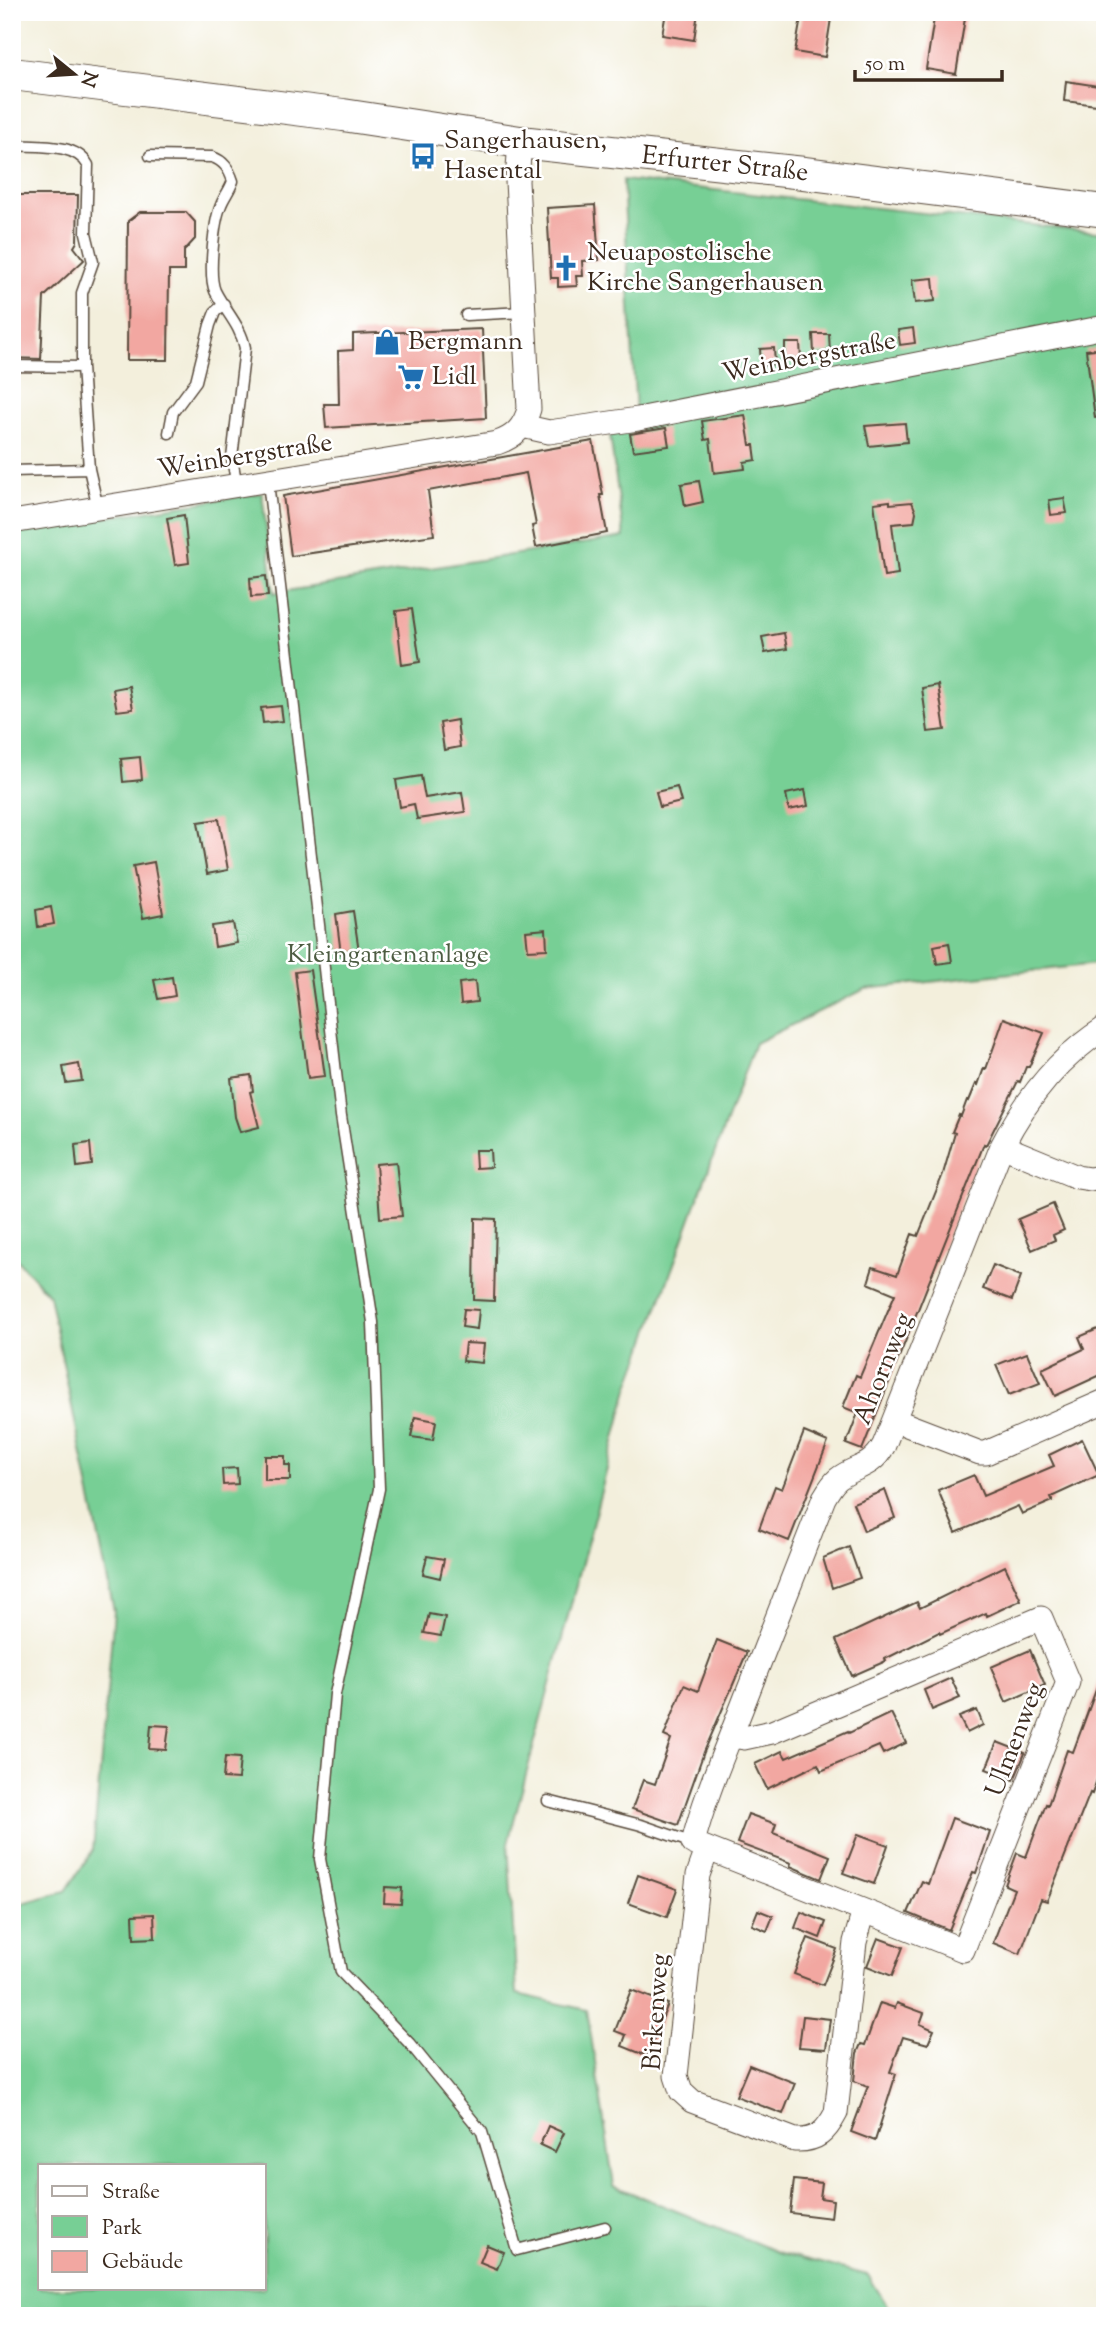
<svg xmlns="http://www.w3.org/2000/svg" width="1117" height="2328" font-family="'Sorts Mill Goudy',serif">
<rect width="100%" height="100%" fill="#fff"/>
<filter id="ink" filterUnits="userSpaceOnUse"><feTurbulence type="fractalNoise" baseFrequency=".0143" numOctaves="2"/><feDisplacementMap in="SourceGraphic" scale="14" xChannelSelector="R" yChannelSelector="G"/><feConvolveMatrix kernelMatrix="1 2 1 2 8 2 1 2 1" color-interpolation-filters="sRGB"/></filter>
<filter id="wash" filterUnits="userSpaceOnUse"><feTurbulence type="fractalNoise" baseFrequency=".00686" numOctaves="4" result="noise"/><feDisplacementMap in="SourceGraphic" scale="28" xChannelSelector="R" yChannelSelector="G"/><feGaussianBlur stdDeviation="1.57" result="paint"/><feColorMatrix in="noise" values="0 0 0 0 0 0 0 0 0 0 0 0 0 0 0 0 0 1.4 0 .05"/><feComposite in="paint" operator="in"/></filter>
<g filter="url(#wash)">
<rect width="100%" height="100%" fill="#f3efdc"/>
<path fill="#77cf95" stroke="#597c5a" stroke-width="2" fill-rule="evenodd" d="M623,180L1105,233V963L865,989L755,1043L628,1389L508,1843L517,1994L587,2010L614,2186L781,2253L868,2275L888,2307L885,2316H12V1906L66,1891L93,1850L114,1611L49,1295L12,1254V532L262,493L274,593L624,537L610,435L637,432ZM40,2165H264V2288H40Z"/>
<g id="blocks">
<path fill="#f2a7a1" d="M666,12H698L694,40L662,35Z
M802,12H832L825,57L795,52Z
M935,12H966L956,74L926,69Z
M1066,81L1105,87V106L1064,101Z
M12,195H78L77,242L74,247L84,260L44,297L41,359L12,358Z
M595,205L599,260L582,261L583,276H576L577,286L558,287V278H551L547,208Z
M140,212H186L195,222V239L184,251V271H169L168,360H127L128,221Z
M933,278L935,301L915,303L912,280Z
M913,328L915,343L900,345L898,330Z
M482,329L486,418L326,428L324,404H339L338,351L353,350V334Z
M813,334H829L830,353L814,354Z
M785,343H800L801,359L785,360Z
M774,348L775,365L761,366L760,349Z
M1105,348V417L1095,418L1086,350Z
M745,415L750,445H754L756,460L744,462L745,469L714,473L710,439L705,440L702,421Z
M905,423L907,442L869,446L865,426Z
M666,428L669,446L633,451L630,434Z
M593,441L603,495H600L607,533L536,547L532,526L536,525L526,473L428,491L434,535L291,556L283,496Z
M699,481L703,502L685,506L681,484Z
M1064,498L1067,513L1051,515L1049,500Z
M890,501V504L912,502L916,512L914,522L892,524L898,574L884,576L874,503Z
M184,515L189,563L175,565L167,518Z
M266,576L268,596L251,597L250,578Z
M412,609L420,662L402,665L396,611Z
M784,633L787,649L765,653L762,637Z
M938,685L945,730L928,732L922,688Z
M129,686L133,709L117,711L113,689Z
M281,706L283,721L263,723L261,708Z
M457,720L460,747L444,750L440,723Z
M140,757L142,780L123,782L121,759Z
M421,776L425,798L462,792L465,812L417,819L414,804L400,807L396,780Z
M677,787L681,802L660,807L656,792Z
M805,790L808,806L789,810L786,794Z
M219,819L228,870L207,874L198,822Z
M154,862L163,914L143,918L133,866Z
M51,907L54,924L38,927L36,910Z
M353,911L359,951L341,954L336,914Z
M233,923L237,943L215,947L212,926Z
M546,929L547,949L528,950L526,931Z
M949,943L952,962L937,964L934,946Z
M310,970L325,1076L308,1078L295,972Z
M172,977L175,996L158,999L154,980Z
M475,981L477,1002L461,1004L459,983Z
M1004,1018L1044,1033L1029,1067H1026L1020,1082L1018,1081L986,1145L984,1144L862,1450L846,1444L858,1413L843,1407L856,1375L860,1377L895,1294L868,1283L873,1267L897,1275L912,1234L918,1236L943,1174L955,1133L952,1132L959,1115L961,1116L967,1100L969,1101L976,1084L978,1085L984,1068L986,1069Z
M79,1064L82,1081L66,1083L63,1067Z
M251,1075L253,1091L250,1092L259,1127L240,1132L235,1117L231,1078Z
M90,1143L92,1165L77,1167L75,1145Z
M475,1150H490L491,1167L476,1168Z
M396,1162L402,1216L380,1218L376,1164Z
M1053,1204L1064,1230L1053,1235L1055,1240L1032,1250L1018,1219Z
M475,1218L496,1219L494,1301L474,1300Z
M993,1265L1021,1276L1012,1300L983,1289Z
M464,1309L479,1310L477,1329L462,1327Z
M1105,1326V1373L1055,1396L1042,1369L1084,1349L1079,1337Z
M465,1343L484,1344L482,1363L463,1361Z
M1027,1353L1040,1383L1009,1395L996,1365Z
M415,1417L436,1421L433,1440L411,1437Z
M804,1432L828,1442L789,1541L759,1529L775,1486L782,1489Z
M1082,1439L1099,1475L1051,1497L1053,1501L1022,1514L1018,1506L956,1533L938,1490L974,1475L983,1496L1054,1466L1049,1455Z
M265,1456H285V1465H290V1480H265Z
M237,1468L238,1484L223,1485L222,1469Z
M885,1490L895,1518L864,1531L853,1503Z
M849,1547L860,1578L832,1588L823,1558Z
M427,1556L444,1559L440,1578L423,1574Z
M1005,1566L1021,1600L987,1616L986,1613L940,1634L939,1632L885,1659L886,1661L852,1676L836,1640L917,1602L920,1608Z
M429,1614L445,1617L441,1636L424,1633Z
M717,1640L747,1652L704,1752L678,1825L632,1809L643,1780L655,1784L671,1739L664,1736L684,1685L698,1691Z
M1030,1650L1045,1685L1006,1702L991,1667Z
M1103,1671L1105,1672V1756L1092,1794L1090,1793L1047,1901L1041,1899L1020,1954L993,1943L1014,1889L1005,1885L1017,1853L1026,1857L1046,1804L1048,1805L1067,1750L1073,1752Z
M951,1678L960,1698L932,1710L924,1690Z
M977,1710L983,1725L967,1733L959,1717Z
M891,1713L906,1743L883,1754L879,1746L821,1771L818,1764L767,1789L755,1764L782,1751L786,1758L848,1731L849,1733Z
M151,1725L169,1726L166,1750L149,1749Z
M997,1742L1025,1753L1014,1780L986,1769Z
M225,1757L240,1758L238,1779L223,1778Z
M748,1814L776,1824L773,1833L830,1856L821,1879L790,1866L791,1863L737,1843Z
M952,1818L990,1832L976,1873L973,1872L949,1930L908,1913L922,1881L928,1884Z
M858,1834L888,1845L874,1884L843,1873Z
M638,1875L677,1889L667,1917L628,1903Z
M385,1887L402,1888L401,1904L384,1903Z
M758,1910L773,1916L767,1931L752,1925Z
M801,1912L826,1922L820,1938L795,1928Z
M154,1914L155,1938L134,1939L133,1915Z
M808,1938L837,1949L823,1985L794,1974Z
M878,1938L903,1947L892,1976L867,1966Z
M631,1990L668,2004L647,2056L622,2046L626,2035L615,2031Z
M880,2003L895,2008L897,2003L924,2013L920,2024L934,2030L928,2044L903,2037L890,2072L896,2074L875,2141L851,2132L868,2086L854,2081L857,2053L861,2044L865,2045Z
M803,2016L830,2019L826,2049L799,2047Z
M749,2065L795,2083L783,2114L736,2096Z
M548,2126L564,2133L555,2152L540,2145Z
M794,2180L822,2183L820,2198L833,2200L831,2218L790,2213Z
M487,2245L504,2252L497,2269L480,2262Z"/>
</g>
</g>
<g filter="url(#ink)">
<use href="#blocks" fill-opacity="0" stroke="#57483a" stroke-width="2"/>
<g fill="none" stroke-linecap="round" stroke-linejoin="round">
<g stroke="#57483a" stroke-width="13">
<path id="service" d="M12,145C36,147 75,142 88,165L86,233L93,262L82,293V367L89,469L98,508
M150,156L212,157C224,161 229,169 233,181C230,190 224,197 221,205C214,221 208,275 215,291C225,311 241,326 245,348L232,458L237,487
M466,315L525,312
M12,366L82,367
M169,433L173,412L196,381L210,325L215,312L224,304
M12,471L89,469
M268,482L341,1116L373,1322L379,1489L335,1694L320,1859L341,1972L411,2045L482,2132L517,2250L605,2227
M548,1801L641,1825L693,1843"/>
</g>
<g stroke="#57483a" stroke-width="25">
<path id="minor" d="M522,426L549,432L638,419L1105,327
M12,522L497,443C515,437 524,427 529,409L517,181L520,142
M1002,1146L1077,1177L1090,1179L1105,1176
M894,1420L980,1453H986L1105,1401
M731,1736L744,1738L772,1732L1041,1618L1068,1682L963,1950L693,1843C705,1795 726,1749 744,1702C771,1634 798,1566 824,1498C828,1491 832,1484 838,1479C856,1465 871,1469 884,1445L1002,1146C1026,1099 1059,1057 1105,1028
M707,1850L698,1875L676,2076L681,2091L692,2101L795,2140C817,2141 826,2132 836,2113L855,1942L864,1911"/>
</g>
<g stroke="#57483a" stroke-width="34">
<path id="secondary" d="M12,74L343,115L520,142L804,173L1105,211"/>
</g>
<use href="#service" stroke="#fff" stroke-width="10"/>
<use href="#minor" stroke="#fff" stroke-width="23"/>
<use href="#secondary" stroke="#fff" stroke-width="32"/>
</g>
</g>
<defs>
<g id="bus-bare" transform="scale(2.1)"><path d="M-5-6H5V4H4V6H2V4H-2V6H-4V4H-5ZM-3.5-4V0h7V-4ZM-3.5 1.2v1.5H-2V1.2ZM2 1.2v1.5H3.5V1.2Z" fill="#1f6fb2" stroke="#fff" stroke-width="2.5" paint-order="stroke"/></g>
<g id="church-bare" transform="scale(2.1)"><path d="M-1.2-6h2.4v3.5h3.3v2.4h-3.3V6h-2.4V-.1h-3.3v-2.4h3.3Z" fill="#1f6fb2" stroke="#fff" stroke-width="2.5" paint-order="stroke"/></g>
<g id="shop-bare" transform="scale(2.1)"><path d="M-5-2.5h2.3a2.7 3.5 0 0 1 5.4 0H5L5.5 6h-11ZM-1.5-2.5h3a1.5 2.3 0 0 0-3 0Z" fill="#1f6fb2" stroke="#fff" stroke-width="2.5" paint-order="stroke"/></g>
<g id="supermarket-bare" transform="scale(2.1)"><path d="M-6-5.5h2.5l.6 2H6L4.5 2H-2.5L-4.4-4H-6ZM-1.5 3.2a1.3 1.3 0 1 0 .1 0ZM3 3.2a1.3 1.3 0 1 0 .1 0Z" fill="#1f6fb2" stroke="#fff" stroke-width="2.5" paint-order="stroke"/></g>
</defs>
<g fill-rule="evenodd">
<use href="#bus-bare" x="423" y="156"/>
<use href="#church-bare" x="566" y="268"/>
<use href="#shop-bare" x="387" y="342"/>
<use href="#supermarket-bare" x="411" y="377"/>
</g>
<g text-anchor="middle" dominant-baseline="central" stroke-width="5" stroke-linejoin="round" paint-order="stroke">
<g font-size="26" fill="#3b2a1e" stroke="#fff" text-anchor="start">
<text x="444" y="141">Sangerhausen,<tspan x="444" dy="30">Hasental</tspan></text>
<text x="587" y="253">Neuapostolische<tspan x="587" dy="30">Kirche Sangerhausen</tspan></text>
<text x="408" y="342">Bergmann</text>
<text x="432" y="377">Lidl</text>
</g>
<g font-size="26" fill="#3b2a1e" stroke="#fff">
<text transform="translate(725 165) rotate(6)">Erfurter Straße</text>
<text transform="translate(809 358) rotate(-11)">Weinbergstraße</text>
<text transform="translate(245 457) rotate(-9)">Weinbergstraße</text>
<text transform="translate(884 1369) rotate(-68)">Ahornweg</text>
<text transform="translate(1016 1740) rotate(-69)">Ulmenweg</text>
<text transform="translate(657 2012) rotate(-86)">Birkenweg</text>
</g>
<g font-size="26" fill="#4d5c42" stroke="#fff">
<text x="388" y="955">Kleingartenanlage</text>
</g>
</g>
<rect width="1117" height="2328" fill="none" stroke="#fff" stroke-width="42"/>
<rect x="38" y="2164" width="228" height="126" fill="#ffffff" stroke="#b1aaa5" stroke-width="2"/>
<rect x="52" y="2186" width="35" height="10" fill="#ffffff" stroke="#b1aaa5" stroke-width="2"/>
<text x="102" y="2198" font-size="21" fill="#3b2a1e">Straße</text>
<rect x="52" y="2216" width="35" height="21" fill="#77cf95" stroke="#b1aaa5" stroke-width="2"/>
<text x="102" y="2234" font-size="21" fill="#3b2a1e">Park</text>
<rect x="52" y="2251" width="35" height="21" fill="#f2a7a1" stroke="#b1aaa5" stroke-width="2"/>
<text x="102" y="2268" font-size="21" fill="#3b2a1e">Gebäude</text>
<g transform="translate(74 74) rotate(108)" stroke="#ffffff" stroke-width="5" paint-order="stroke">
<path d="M0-5L12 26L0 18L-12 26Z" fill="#3b2a1e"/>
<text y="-10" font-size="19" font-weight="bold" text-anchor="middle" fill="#3b2a1e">N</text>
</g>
<path d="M855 70v10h147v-10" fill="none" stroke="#3b2a1e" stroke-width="3.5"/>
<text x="865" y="70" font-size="21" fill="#3b2a1e" stroke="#ffffff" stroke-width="5" paint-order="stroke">50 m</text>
</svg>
